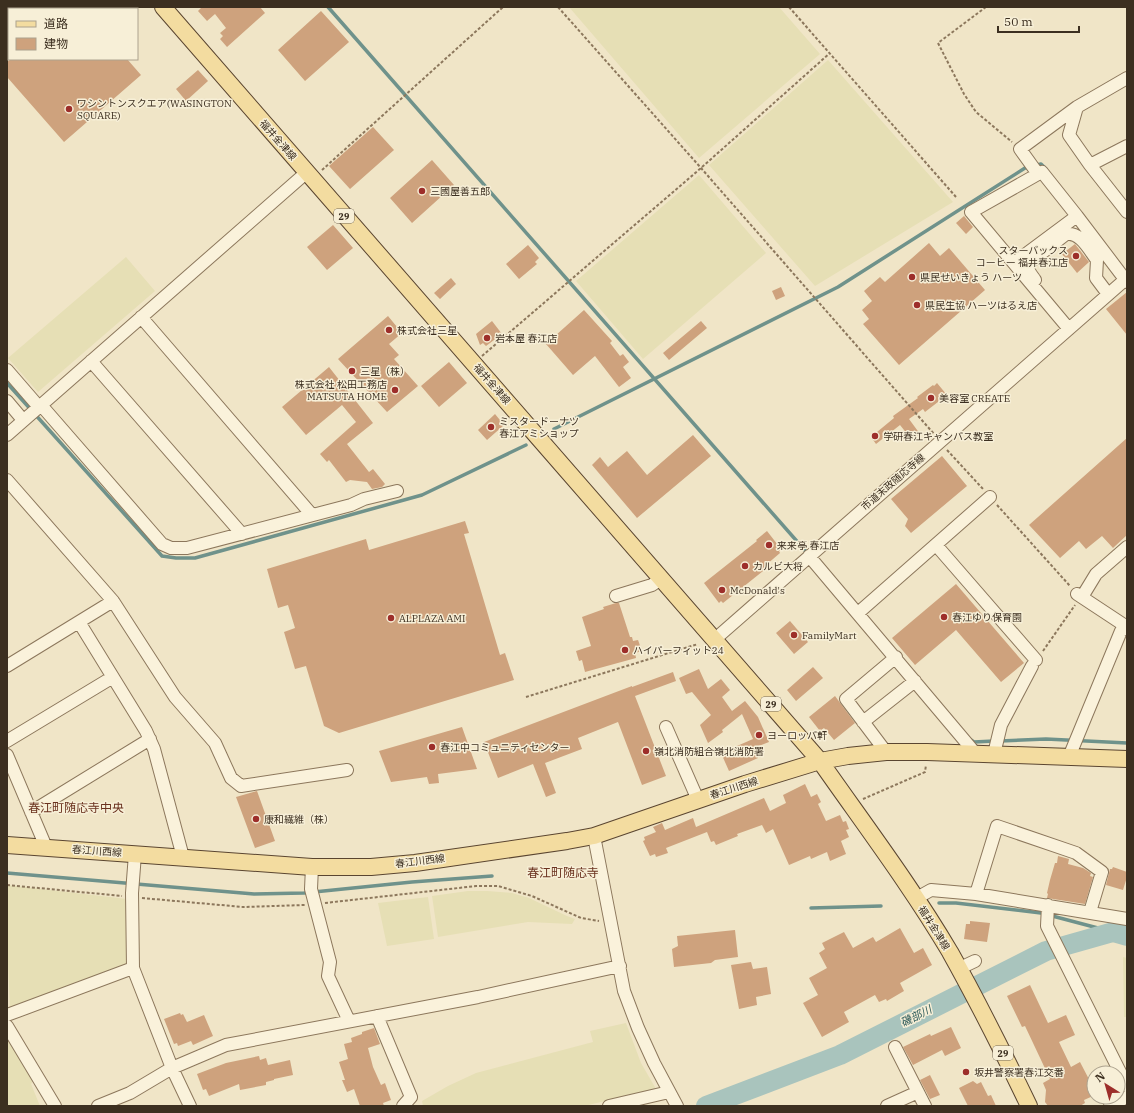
<svg xmlns="http://www.w3.org/2000/svg" width="1134" height="1113" font-family="'IBM Plex Serif','Noto Sans JP',serif">
<rect width="100%" height="100%" fill="#f0e5c7"/>
<path fill="#e6dfb5" d="M569,7H779L820,54L699,158Z
M828,60L953,202L815,286L709,165Z
M699,175L766,253L643,359L576,281Z
M126,257L155,291L38,392L8,358Z
M7,885L127,899L128,967L10,1007L7,942Z
M468,891H487L512,893L529,898L567,916L575,919L572,924L528,922L438,937L432,896Z
M428,897L434,939L387,946L378,903Z
M1123,957L1127,958V1017H1124Z
M626,1023L641,1063L656,1089L584,1106H423L422,1101L448,1086L476,1073L593,1042L590,1031Z
M7,1034L35,1078L31,1084L40,1106H7Z"/>
<g fill="none" stroke-linecap="round" stroke-linejoin="round">
<path stroke="#6f928b" stroke-width="3.5" d="M328,7L809,555
M7,383L162,556L176,558H195L422,495L526,445
M554,429L838,287L1025,168L1041,164L1046,169
M971,740L974,742L994,741
M1000,741L1046,739L1127,743
M7,873L254,894L304,893L412,882L492,876
M939,903H956L1041,913L1113,932
M811,908L881,906"/>
<path stroke="#a9c4bd" stroke-width="20" d="M706,1106L840,1055L1046,951L1113,932L1127,936"/>
</g>
<path fill="#cea27d" d="M202,7H260L265,13L227,47L220,39L223,36L220,33L226,28L215,14L207,21L198,11Z
M321,11L349,42L305,81L278,50Z
M11,59H127L141,75L64,142L7,77V62Z
M198,70L208,81L186,101L176,89Z
M373,127L394,150L350,189L329,166Z
M432,160L454,185L412,223L390,198Z
M964,216L973,227L966,234L956,223Z
M333,225L353,248L327,270L307,247Z
M929,243L940,256L949,248L985,290L899,365L863,324L869,319L862,310L872,301L864,291L880,277L885,282Z
M1075,244L1089,262L1077,273L1062,254Z
M528,245L539,258L535,262L537,264L519,279L506,264Z
M451,278L456,284L440,299L434,293Z
M781,287L785,296L776,300L772,291Z
M1127,292V335L1106,309Z
M584,310L612,341L610,343L620,356L623,354L629,362L623,367L631,378L619,387L595,356L573,375L546,344Z
M388,316L402,333L389,344L399,355L394,359L418,386L387,412L338,359Z
M492,321L502,334L486,346L483,343L480,345L476,334Z
M701,321L707,328L669,360L663,353Z
M449,362L467,383L439,407L421,386Z
M329,367L373,423L347,444L369,472L373,469L385,484L382,487L372,489L367,482L350,480L346,482L329,460L327,462L320,454L356,422L342,405L306,435L282,407Z
M937,383L947,395L925,412L923,409L909,419L920,434L912,440L900,425L876,444L871,437L894,418L893,416L918,398L917,397L933,385L934,386Z
M495,414L504,425L487,440L478,430Z
M693,435L711,456L637,518L592,465L600,457L608,467L627,451L647,475Z
M1127,438V535L1113,548L1102,536L1086,549L1079,541L1060,558L1029,525Z
M942,456L967,486L911,533L905,526L908,519L891,499Z
M465,521L469,533L464,534L500,655L505,653L514,680L339,733L324,726L306,666L295,669L284,632L295,628L288,605L278,608L267,569L366,539L369,550Z
M767,531L781,549L779,551L780,553L766,565L768,567L723,603L721,601L719,603L704,583L757,541L756,540Z
M956,584L1024,663L1001,682L956,630L915,665L892,638Z
M616,603H619L630,637H632L633,641L638,640L642,651L635,653L636,658L585,672L582,660L579,661L576,651L591,646L582,617L604,609L603,607Z
M790,621L808,642L794,654L776,633Z
M813,667L823,678L796,701L787,690Z
M699,669L708,689L721,679L730,690L722,697L732,711L745,701L758,717L769,742L753,748L758,758L729,771L721,753L753,739L742,714L722,730L723,732L708,743L700,725L711,715L692,692L686,694L679,678Z
M673,672L676,681L635,696L666,776L642,785L618,722L578,738L582,749L545,763L556,793L546,797L533,764L498,778L484,742L632,686V687Z
M835,696L855,723L834,740L824,728L820,731L809,717Z
M462,727L477,769L438,774L439,783L429,784L427,777L391,782L379,751Z
M805,784L811,797L817,794L821,802L818,804L826,821L840,815L843,822L846,821L849,829L846,830L849,837L841,841L846,854L830,861L827,852L811,859L810,856L789,865L773,829L766,833L762,825L737,834L738,836L716,845L714,841L711,842L707,832L666,848L668,853L656,857L655,854L650,856L643,841L645,840L644,837L656,832L653,827L662,823L665,830L693,818L696,827L764,798L770,811L786,803L783,795Z
M257,791L275,841L255,848L236,797Z
M1058,856L1069,859L1068,864L1083,868L1091,873L1090,876L1093,877L1085,904L1047,898L1048,894L1047,893L1050,880L1055,863H1057Z
M1113,867L1127,872V877L1123,890L1106,885L1110,869H1112Z
M970,921L990,923L987,942L964,939L966,924H970Z
M900,928L914,953L923,948L932,965L900,983L904,991L887,1001L886,999L879,1002L875,995L844,1012L849,1022L822,1037L803,1003L818,995L809,978L827,968L819,953L825,949L822,943L844,932L853,948L873,937L876,942Z
M735,930L738,957L715,960L711,963L674,967L672,949L678,946L677,936Z
M751,962L753,969L767,967L771,994L756,997L757,1005L739,1009L731,965Z
M1030,985L1048,1023L1066,1015L1075,1035L1059,1042L1071,1067L1080,1062L1093,1087L1090,1089L1093,1096L1084,1100L1085,1103L1080,1106H1048L1045,1102L1046,1090L1043,1083L1050,1079L1025,1026L1022,1027L1007,996Z
M180,1013L181,1015L183,1014L187,1022L204,1015L213,1036L193,1045L191,1041L178,1046L177,1043L174,1044L164,1019Z
M951,1027L961,1048L945,1056L942,1050L913,1065L903,1047L930,1034L931,1036Z
M374,1028L380,1044L368,1048L373,1067L381,1085L385,1083L391,1100L383,1103L384,1106H360L354,1089L347,1092L342,1080H345L339,1062L348,1059L344,1044L352,1042L351,1038L362,1034V1032Z
M259,1056L260,1060L266,1058L268,1065L290,1060L293,1075L274,1079V1080L266,1082V1085L240,1090L239,1084L209,1096L206,1089L203,1090L197,1074L226,1063Z
M930,1075L940,1095L930,1099L920,1080Z
M973,1081L977,1084L981,1082L988,1096L991,1095L996,1106H968L959,1088Z"/>
<g fill="none" stroke-linecap="round" stroke-linejoin="round">
<g stroke="#8c775c" stroke-width="14">
<path id="minor" d="M1127,78L1077,107L1020,149L1038,174L1042,172L1077,216L1127,282
M1077,107L1069,135L1090,165L1127,212
M1090,165L1127,146
M1038,174L971,212L1069,329
M1014,263L1077,216
M1035,280C1031,274 1027,271 1029,263L1066,234C1081,232 1089,250 1097,260L1096,278L1108,294
M141,317L312,515
M91,361L242,534
M7,370L39,407
M7,401L23,420
M41,405L162,544L171,548H187L351,505L364,499L397,491
M7,435L307,172
M7,480L113,601L175,697L215,743L231,778L241,786L347,770
M936,545L1036,660
M809,556L976,754
M1077,594L1127,627
M616,596L652,585L661,579
M1082,597L1096,574L1127,547
M858,613L990,497
M79,622L146,731L154,749L183,857
M714,640L1127,278
M7,666L113,601
M863,722L915,681
M666,727L698,800
M7,741L113,677
M886,752L846,699L896,657
M994,754L1001,725L1032,666
M7,755L46,847
M1069,757L1121,631L1127,627
M31,812L150,739
M594,836L624,991L638,1028L654,1063L677,1106
M135,854L132,893L133,968L172,1068L190,1106
M312,867L311,889L330,962L328,976L349,1021
M976,894L997,826L1076,853L1102,872L1090,912
M915,899L931,890L976,894L1127,919
M1048,905L1047,926L1127,1086
M958,969L975,961
M7,1015L133,968
M377,1016L411,1097L403,1106
M7,1026L55,1106
M895,1047L925,1106
M98,1106L130,1093L172,1068L226,1045L478,997L620,966
M609,1106L669,1092
M887,1106L918,1092
M1110,1106L1127,1097"/>
</g>
<g stroke="#5a4530" stroke-width="18">
<path id="major" d="M163,7L820,761C864,824 911,886 950,952C978,1002 1004,1054 1029,1106
M7,845L312,867H371L415,863L567,841L594,836L745,784L820,761L848,756L886,752H927L1127,759"/>
</g>
<path stroke="#8c775c" stroke-width="2" stroke-dasharray="3 2" stroke-linecap="butt" d="M558,7L701,168L934,434
M789,7L956,197
M986,7L938,43L964,94L976,112L1012,142
M322,170L503,7
M482,356L701,168L830,53
M947,450L983,489
M997,505L1070,586
M1043,651L1075,605
M526,697L698,644
M863,799L925,772L926,765
M7,885L122,896
M142,898L243,907L305,905
M325,903L476,886H498L532,896L581,918L599,921"/>
<use href="#minor" stroke="#faf2db" stroke-width="12"/>
<use href="#major" stroke="#f3dca0" stroke-width="16"/>
</g>
<g fill="#9d2e2a" stroke="#f7efd7" stroke-width="1.5">
<circle cx="69" cy="109" r="4"/>
<circle cx="422" cy="191" r="4"/>
<circle cx="1076" cy="256" r="4"/>
<circle cx="912" cy="277" r="4"/>
<circle cx="917" cy="305" r="4"/>
<circle cx="389" cy="330" r="4"/>
<circle cx="487" cy="338" r="4"/>
<circle cx="352" cy="371" r="4"/>
<circle cx="395" cy="390" r="4"/>
<circle cx="931" cy="398" r="4"/>
<circle cx="491" cy="427" r="4"/>
<circle cx="875" cy="436" r="4"/>
<circle cx="769" cy="545" r="4"/>
<circle cx="745" cy="566" r="4"/>
<circle cx="722" cy="590" r="4"/>
<circle cx="944" cy="617" r="4"/>
<circle cx="391" cy="618" r="4"/>
<circle cx="794" cy="635" r="4"/>
<circle cx="625" cy="650" r="4"/>
<circle cx="759" cy="735" r="4"/>
<circle cx="432" cy="747" r="4"/>
<circle cx="646" cy="751" r="4"/>
<circle cx="256" cy="819" r="4"/>
<circle cx="966" cy="1072" r="4"/>
</g>
<g text-anchor="middle" dominant-baseline="central" stroke-width="3" stroke-linejoin="round" paint-order="stroke">
<g fill="#f7efd7" stroke="#746957" stroke-width="1">
<rect x="334" y="209" width="20" height="14" rx="3"/>
<rect x="761" y="697" width="20" height="14" rx="3"/>
<rect x="993" y="1046" width="20" height="14" rx="3"/>
</g>
<g font-size="9" font-weight="bold" fill="#3c2f20">
<text x="344" y="216">29</text>
<text x="771" y="704">29</text>
<text x="1003" y="1053">29</text>
</g>
<g font-size="10" fill="#3c2f20" stroke="#f7efd7" text-anchor="start">
<text x="77" y="103">ワシントンスクエア(WASINGTON<tspan x="77" dy="12">SQUARE)</tspan></text>
<text x="430" y="191">三國屋善五郎</text>
<text x="1068" y="250" text-anchor="end">スターバックス<tspan x="1068" dy="12">コーヒー 福井春江店</tspan></text>
<text x="920" y="277">県民せいきょう ハーツ</text>
<text x="925" y="305">県民生協 ハーツはるえ店</text>
<text x="397" y="330">株式会社三星</text>
<text x="495" y="338">岩本屋 春江店</text>
<text x="360" y="371">三星（株）</text>
<text x="387" y="384" text-anchor="end">株式会社 松田工務店<tspan x="387" dy="12">MATSUTA HOME</tspan></text>
<text x="939" y="398">美容室 CREATE</text>
<text x="499" y="421">ミスタードーナツ<tspan x="499" dy="12">春江アミショップ</tspan></text>
<text x="883" y="436">学研春江キャンパス教室</text>
<text x="777" y="545">来来亭 春江店</text>
<text x="753" y="566">カルビ大将</text>
<text x="730" y="590">McDonald's</text>
<text x="952" y="617">春江ゆり保育園</text>
<text x="399" y="618">ALPLAZA AMI</text>
<text x="802" y="635">FamilyMart</text>
<text x="633" y="650">ハイパーフィット24</text>
<text x="767" y="735">ヨーロッパ軒</text>
<text x="440" y="747">春江中コミュニティセンター</text>
<text x="654" y="751">嶺北消防組合嶺北消防署</text>
<text x="264" y="819">康和繊維（株）</text>
<text x="974" y="1072">坂井警察署春江交番</text>
</g>
<g font-size="10" fill="#3c2f20" stroke="#f7efd7">
<text transform="translate(278 140) rotate(49)">福井金津線</text>
<text transform="translate(492 384) rotate(49)">福井金津線</text>
<text transform="translate(893 482) rotate(-41)">市道末政随応寺線</text>
<text transform="translate(734 788) rotate(-18)">春江川西線</text>
<text transform="translate(97 851) rotate(4)">春江川西線</text>
<text transform="translate(420 861) rotate(-7)">春江川西線</text>
<text transform="translate(934 928) rotate(58)">福井金津線</text>
</g>
<g font-size="11" font-style="italic" fill="#2f5c5b" stroke="#f7efd7">
<text transform="translate(916 1016) rotate(-27)">磯部川</text>
</g>
<g font-size="12" fill="#6a311e" stroke="#f7efd7">
<text x="76" y="807">春江町随応寺中央</text>
<text x="563" y="872">春江町随応寺</text>
</g>
</g>
<rect width="1134" height="1113" fill="none" stroke="#3c2f20" stroke-width="16"/>
<rect x="8" y="8" width="130" height="52" fill="#f7efd7" stroke="#aca28e"/>
<rect x="16" y="21" width="20" height="6" fill="#f3dca0" stroke="#aca28e"/>
<text x="44" y="28" font-size="12" fill="#3c2f20">道路</text>
<rect x="16" y="38" width="20" height="12" fill="#cea27d" stroke="#aca28e"/>
<text x="44" y="48" font-size="12" fill="#3c2f20">建物</text>
<g transform="translate(1106 1085) rotate(323)"><circle r="19" fill="#f7efd7" stroke="#aca28e"/>
<path d="M0-3L7 15L0 10L-7 15Z" fill="#9d2e2a"/>
<text y="-6" font-size="11" font-weight="bold" text-anchor="middle" fill="#3c2f20">N</text>
</g>
<path d="M998 26v6h81v-6" fill="none" stroke="#3c2f20" stroke-width="2"/>
<text x="1004" y="26" font-size="12" fill="#3c2f20" stroke="#f7efd7" stroke-width="3" paint-order="stroke">50 m</text>
</svg>
